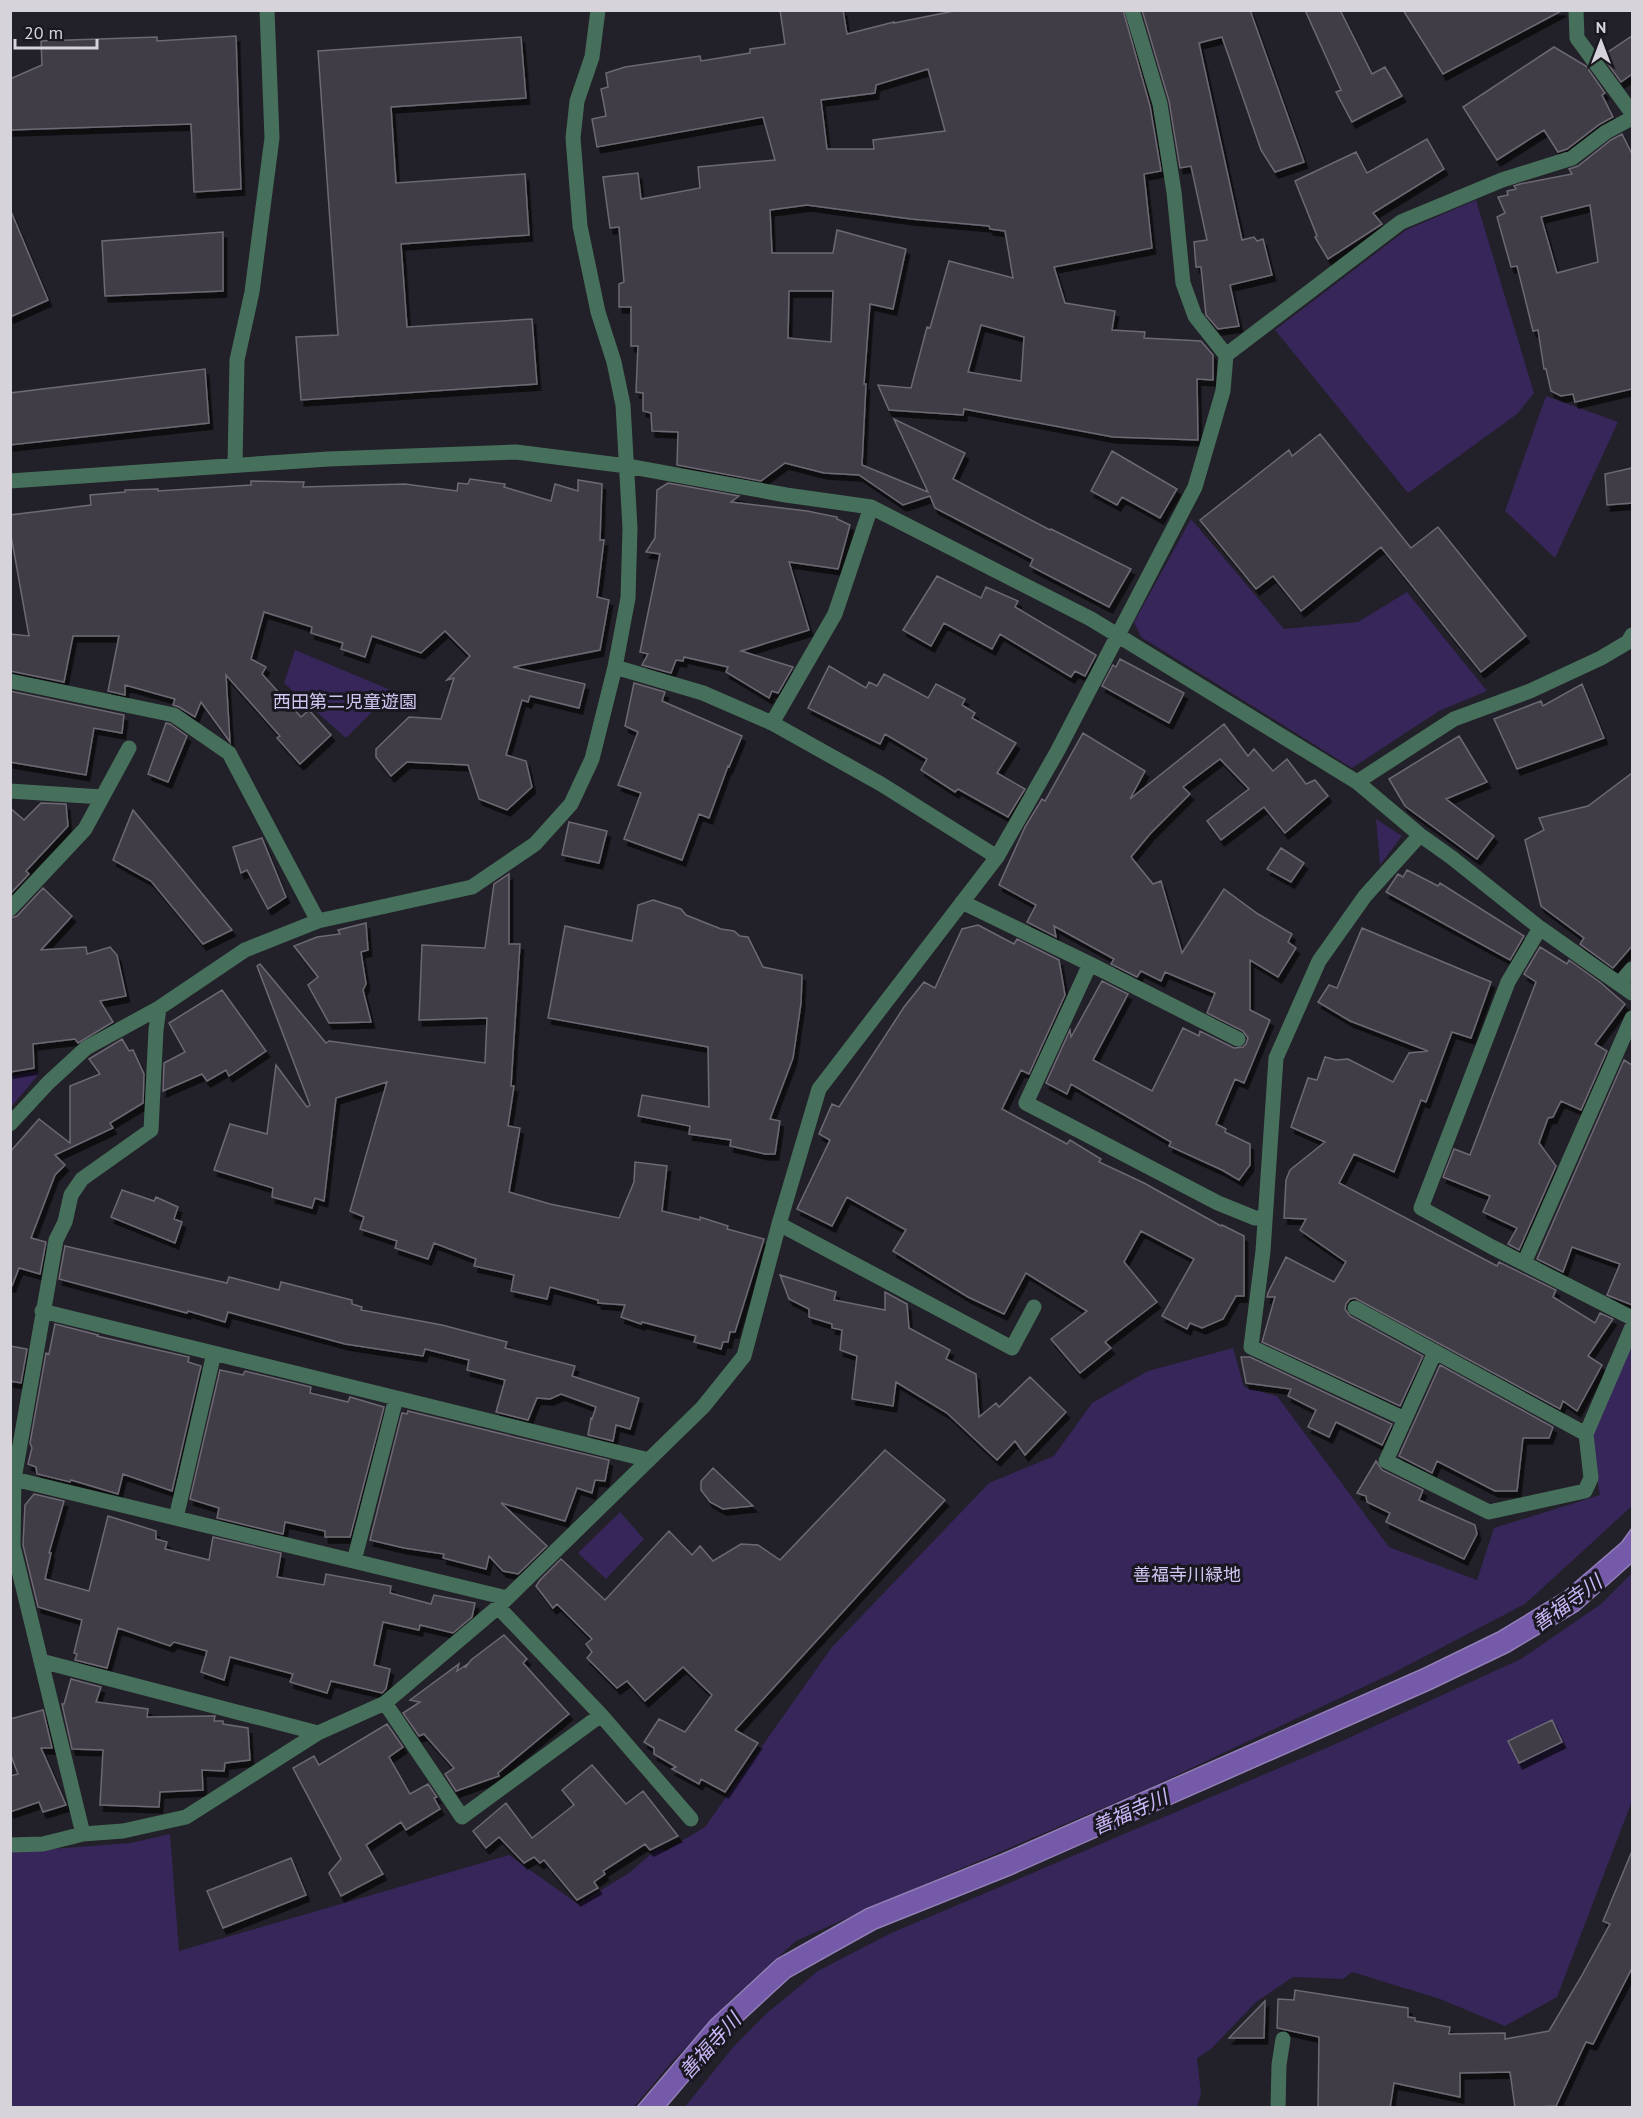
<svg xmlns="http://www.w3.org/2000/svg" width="1643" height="2118" font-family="'PT Sans','Noto Sans JP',sans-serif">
<defs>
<filter id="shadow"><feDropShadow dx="3.5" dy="6" stdDeviation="0" flood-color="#0009"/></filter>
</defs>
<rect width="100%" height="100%" fill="#222028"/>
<path fill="#372659" d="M1476,200L1534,393L1517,414L1408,493L1275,330L1406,230Z
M1546,396L1618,422L1555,558L1505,511Z
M1191,519L1284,629L1358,622L1407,592L1487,691L1439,711L1352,768L1141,637L1134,622Z
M295,650L393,691L346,738L284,683Z
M1376,819L1402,836L1380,865Z
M36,1071L39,1074L11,1107V1076Z
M1632,1328V1506L1525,1604L1393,1673L1147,1789L885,1901L796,1941L732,1999L670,2064L634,2107L11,2108V1852L131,1843L170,1834L179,1951L509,1855L578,1904L629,1873L658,1848L665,1851L705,1827L832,1647L989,1483L1054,1456L1092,1403L1148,1371L1233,1348L1244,1387L1277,1396L1389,1547L1477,1580L1494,1528L1600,1495L1589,1434Z
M620,1512L644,1539L606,1579L578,1553Z
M1632,1573V1801L1557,1997L1505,2026L1440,1999L1352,1972L1343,1979L1293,1977L1256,2002L1211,2049L1197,2058L1201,2094L1197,2107L684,2108L734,2046L767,2013L818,1971L889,1934L1331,1746L1521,1659L1601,1604Z"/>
<path fill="#755aaa" stroke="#927fb8" stroke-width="1.5" d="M1632,1528V1563L1578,1611L1509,1652L1432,1689L1011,1875L876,1929L790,1977L727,2035L666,2107H637L711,2020L777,1959L866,1909L1002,1854L1422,1669L1498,1632L1564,1592L1622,1542Z"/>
<path fill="#403d46" stroke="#6c6973" stroke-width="1.5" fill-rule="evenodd" filter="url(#shadow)" d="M780,10H843L847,34L894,22V23L959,10H1123L1150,106L1161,171L1144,174L1152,248L1054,267L1065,303L1115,311L1112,330L1145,332L1144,338L1201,341L1213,355V380L1197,379L1198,440L1113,437L964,409L963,415L889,410L878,385L911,388L927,327L930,328L949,261L1013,278L1005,231L990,229L989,226L911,219L807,205L770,210L772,253H833L837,230L906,249L893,309L870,304L864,384H866L862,465L928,492L894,419L965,453L953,479L1050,530L1051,529L1131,569L1109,607L1030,566L1033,559L935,508L930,496L903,505L859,475L824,473L785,463L761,481L677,465L678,432L652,431L651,413L643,411V393L636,392L638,346H631V307H619V284L624,282L619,227L610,228L603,177L638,173L641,199L700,188L698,167L775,160L763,117L597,147L592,119L606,116L601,89L608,87L606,73L625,67L700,56L701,61L750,53V49L785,44ZM928,69L945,131L873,140L874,149H827L821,100L875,93L876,85ZM789,291H833L831,342L788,338ZM981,325L1024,337L1021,381L968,372Z
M1142,10H1250L1304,162L1275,172L1261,150L1222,37L1199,43L1242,240L1254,237L1257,241L1263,239L1272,275L1230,285L1239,326L1218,329L1206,315L1201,267H1196L1194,242L1207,240L1191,166L1180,168L1169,101Z
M1305,10H1340L1372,74L1385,67L1402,96L1352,122L1336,92L1341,90Z
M1403,10H1563L1443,74Z
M236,36L241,189L194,192L191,124L10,130V79L42,65L41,41L157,37V41Z
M1632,36V74L1621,82L1602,56Z
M521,37L526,98L391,107L396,183L525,174L529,235L401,244L407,327L532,319L537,384L301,400L296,337L338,335L318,51Z
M1554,47L1586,66L1605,93L1602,95L1613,117L1600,124L1567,149L1558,152L1544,130L1497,160L1463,107Z
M1622,134L1632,154V389L1575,402L1573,394L1561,396L1551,391L1546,369H1544L1538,330L1533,331L1517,266L1511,267L1497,217L1505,213L1498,197L1508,195L1507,191L1516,189L1514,186L1520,184L1572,174L1569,169L1578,166L1611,140ZM1590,205L1598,262L1557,273L1541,217Z
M1427,139L1444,169L1373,213L1382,224L1328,259L1315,237L1317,236L1295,181L1356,152L1367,173Z
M10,209L48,300L10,317Z
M223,232V291L105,296L102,241Z
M205,369L209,423L10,445V393Z
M1320,434L1411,548L1438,527L1526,636L1481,672L1381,547L1301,611L1273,576L1256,589L1200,520L1289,450L1292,456Z
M1112,451L1177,489L1160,518L1122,497L1117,505L1091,491Z
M1632,468V503L1607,505L1605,474Z
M470,479L505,484L504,487L551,501L555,484L578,491V480L602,484L600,540H604L597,597L609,600L600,650L513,667L585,684L579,708L530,696L528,702L522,700L506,755L526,761L532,787L507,810L479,799L468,765L407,762L391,776L376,757V749L409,717L441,719L454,678L447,680L470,656L445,631L421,653L372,636L365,657L341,649L343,643L311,633L312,627L264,612L251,659L266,667L262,674L301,717L309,710L331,735L300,764L277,738L280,736L226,675L230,742L201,702L195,717L179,707L173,705L175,699L125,685V695L108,691L119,636H73L64,682L10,671V634L29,636L10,530V515L91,505L90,495L125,492V490L158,489V491L251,485V481L304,482L303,487L405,484L457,491L458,483L468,484Z
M668,483L739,496L731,502L807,511L837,517V519L850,525L838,569L789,562L809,630L741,651L793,667L778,693L772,691L769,698L726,672L728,667L684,657L683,661L676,660L671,673L642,665L648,654L640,652L660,554L646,552L655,538L657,490Z
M937,576L981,598L986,587L1018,601L1015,607L1096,655L1085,676L1075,671L1071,677L1000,634L992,649L944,623L931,646L903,630Z
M1120,659L1184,693L1169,723L1102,686L1113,665L1116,667Z
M829,666L866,688L869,682L877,686L884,674L928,698L936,684L965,699L962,705L975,713L972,718L1016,743L997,773L1025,789L1008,817L958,789L955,792L921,770L927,759L885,734L880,744L808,708Z
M634,683L665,692L662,701L742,736L729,767L728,766L709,818L699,814L682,860L624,839L641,793L618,785L638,732L625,726Z
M1582,684L1604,738L1517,769L1494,719L1541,701L1543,706Z
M10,691L124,715L122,733L94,728L86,775L10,762Z
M166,723L170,724L187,736L168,782L148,774Z
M1224,724L1248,756L1254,749L1273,771L1287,759L1306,784L1315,780L1328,796L1285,833L1264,807L1221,840L1207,821L1249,789L1220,759L1183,787L1190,794L1150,834L1131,857L1153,884L1161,881L1182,953L1224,889L1258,914L1292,934L1288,942L1296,948L1278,977L1250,960V1010L1270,1020L1244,1083L1235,1079L1216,1124L1226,1129L1225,1132L1250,1144V1165L1239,1180L1222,1170L1169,1146L1171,1142L1071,1084L1067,1094L1046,1083L1070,1030L1071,1037L1102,981L1128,994L1093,1060L1152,1091L1183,1028L1199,1036L1200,1031L1234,1048L1243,1047L1246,1044L1248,1038L1243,1031L1207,1013L1215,993L1165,972L1161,981L1141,971L1137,977L1111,964L1114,959L1054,926L1056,937L1027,922L1036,905L999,885L1025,827L1042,799L1045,801L1083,733L1145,771L1130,799Z
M1459,736L1487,782L1446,799L1494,836L1477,859L1405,806L1389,779Z
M1632,773V946L1613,968L1580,944L1584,938L1541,906L1525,840L1544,830L1539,818L1588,806Z
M41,803L66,804L68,826L26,871L29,874L10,894V808L24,820Z
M133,810L167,851L232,930L203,944L151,881L113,860Z
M569,822L607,831L599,863L562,855Z
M262,838L286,897L268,909L247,870L241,873L233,847Z
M1281,848L1304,863L1291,882L1267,869Z
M1407,870L1438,886L1440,883L1524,936L1510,960L1386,892L1398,874L1403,877Z
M509,874V944H520L511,1086H514L508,1126L520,1128L509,1192L550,1204L619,1218L634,1182L635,1162L667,1166L662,1211L700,1220V1217L728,1226L727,1229L764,1239L735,1332H730L728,1342H723L721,1349L694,1342L696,1336L642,1322L641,1324L621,1317L625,1305L598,1303V1300L550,1287L547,1299L511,1291L514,1275L474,1266L476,1259L434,1243L428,1259L395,1248L397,1241L360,1229L364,1217L350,1211L387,1082L336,1098L324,1201L315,1198L312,1208L272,1197L273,1188L214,1170L230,1124L267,1134L276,1065L307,1107L310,1105L257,966L260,964L326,1043L329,1041L485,1063L487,1018L419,1020L422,945L485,948L494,884Z
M43,888L72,916L41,950L86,947L87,954L110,947L117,955L126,996L100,1001L113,1022L78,1043L75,1039L33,1044L34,1068L10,1072V918L17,916Z
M653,900L681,909L686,915L721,929L734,931L740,936L748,937L763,967L802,975L801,1003L793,1058L770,1119L780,1121L775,1154H765L730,1146L731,1140L689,1134L690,1126L638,1116L642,1095L709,1107L708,1047L548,1018L565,926L632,941L638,905Z
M366,923L368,950L361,952L366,984L363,990L371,1022L329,1023L308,985L318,977L294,946L317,937L340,934L338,930Z
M978,925L1014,944L1017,939L1059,960L1065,995L1029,1074L1021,1070L1002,1109L1067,1144L1070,1140L1101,1159L1099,1162L1144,1183L1221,1226L1222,1225L1244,1236V1296H1236L1223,1319L1202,1328L1190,1323L1187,1329L1162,1316L1194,1259L1141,1231L1124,1262L1157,1302L1105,1342L1111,1348L1080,1373L1051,1339L1087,1311L1026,1273L1004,1314L968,1297L893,1251L906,1230L847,1197L832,1226L797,1209L830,1140L819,1134L832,1104L839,1107L904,1007L924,982L935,988L962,929Z
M1362,928L1491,982L1471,1038L1452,1032L1426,1102L1421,1100L1394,1172L1354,1154L1339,1183L1497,1266L1499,1262L1556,1290L1553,1297L1595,1323L1600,1313L1613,1319L1588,1356L1602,1365L1577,1411L1563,1401L1560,1409L1355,1298L1350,1299L1346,1304L1345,1309L1350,1316L1423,1356L1400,1406L1262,1342L1275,1297H1267L1268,1293L1286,1257L1334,1282L1346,1262L1300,1230L1306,1219L1284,1218L1286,1180L1290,1170L1325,1142L1291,1127L1308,1078L1317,1080L1325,1057L1336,1060L1348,1059L1393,1082L1409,1053L1428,1051L1350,1021L1318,1002L1329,985L1337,988Z
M1540,947L1567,964L1569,960L1601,983L1625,1004L1595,1044L1607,1051L1581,1110L1561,1101L1553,1117L1548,1118L1539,1143L1556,1166L1519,1250L1508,1244L1517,1228L1483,1212L1490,1196L1443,1177L1454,1149L1470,1155L1536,982L1524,974Z
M222,990L266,1051L229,1076L226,1070L207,1081L202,1074L163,1091L164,1063L185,1052L169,1023Z
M122,1039L129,1051L133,1050L144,1074L143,1103L110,1123L113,1128L55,1155L65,1165L55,1175L31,1238L46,1242L40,1274L19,1268L12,1286H10V1152L39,1119L70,1143V1086L100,1074L89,1059Z
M1624,1060L1632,1065V1305L1607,1295L1620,1264L1572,1247L1563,1272L1537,1259Z
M122,1190L154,1201L156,1197L178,1207L174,1219L182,1222L175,1243L111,1217Z
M65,1246L227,1283L229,1277L279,1290L281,1282L352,1300V1304L362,1307L361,1310L442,1325L507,1342L505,1348L575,1366L572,1376L639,1398L630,1429L616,1425L613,1441L588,1435L591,1418L592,1419L596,1407L561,1394L550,1399L537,1398L528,1420L496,1412L505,1380L467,1370L469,1360L425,1349L423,1356L345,1344L228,1312L225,1322L188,1311L187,1313L59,1279Z
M780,1275L836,1292L834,1300L885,1310V1292L907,1304L909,1328L950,1350L946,1359L976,1374L979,1417L996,1403L999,1407L1030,1377L1066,1412L1025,1455L1015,1441L997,1460L947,1413L896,1382L893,1406L852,1399L857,1356L840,1350L842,1330L832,1328V1324L809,1317V1309L789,1299Z
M55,1324L98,1335L97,1336L189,1357L188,1362L201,1366L172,1491L123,1474L118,1494L71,1480L70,1482L37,1474L36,1467L28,1464L32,1448L30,1443L46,1353L49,1354Z
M10,1346L27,1349L21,1383L10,1381Z
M1241,1357H1250L1392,1424L1382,1445L1336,1422L1329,1437L1308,1427L1316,1410L1288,1396L1291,1389L1246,1383Z
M1440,1365L1553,1427L1549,1438H1523L1517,1491H1495L1437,1461L1432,1473L1399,1456Z
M220,1370L243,1375L245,1371L311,1387L310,1393L348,1402L350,1397L384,1407L350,1537H325V1531L285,1522L283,1534L217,1518L219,1508L190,1499Z
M408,1411L609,1460L605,1481L595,1480L592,1493L577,1488L565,1521L501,1503L547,1546L518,1574L503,1571L489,1556L486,1569L443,1558L444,1554L404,1548L370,1540L402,1413L407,1414Z
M885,1450L945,1500L735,1730L758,1743L725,1792L701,1779L699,1784L672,1769L676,1767L654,1754V1748L644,1742L659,1719L685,1732L712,1695L683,1667L645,1701L627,1681L617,1688L587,1658L592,1652L586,1644L592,1639L557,1604L553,1608L536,1586L540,1580L561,1559L605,1600L669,1531L692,1555L700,1546L713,1561L741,1544L758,1545L780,1560Z
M1376,1461L1382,1470L1423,1490L1419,1500L1475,1525L1477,1534L1464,1559L1386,1522L1390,1513L1367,1502L1366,1496L1357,1493Z
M713,1468L753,1506L723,1509L710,1502L701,1490V1481Z
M34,1494L64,1501L49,1553H51L45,1579L89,1591L108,1516L156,1531V1539L167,1542L165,1549L209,1560L213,1537L281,1553L277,1577L324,1585L326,1574L391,1586L390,1593L431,1604L434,1595L475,1603L472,1617L453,1633L420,1625L419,1630L383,1622L374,1665L390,1669L386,1689L382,1693L331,1681L327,1693L290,1682L293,1674L230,1657L224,1680L201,1672L207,1651L174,1642L170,1646L118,1628L107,1668L75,1660L77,1654L74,1653L82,1620L38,1607L23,1545L25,1505Z
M504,1635L527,1659L523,1663L569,1714L498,1773L499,1776L456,1791L445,1774L454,1768L424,1734L419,1736L403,1713L420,1702L410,1700L459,1664L457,1671L466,1665L465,1668L471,1660Z
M71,1679L101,1687L96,1702L148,1709L147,1717L212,1716H215L214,1721H223V1724L248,1728L250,1760L225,1763L224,1771L202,1770L203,1790L160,1792L159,1807L100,1805L103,1750L72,1749L62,1704H64Z
M43,1710L52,1748H41L66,1805L43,1812L39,1802L10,1812V1776L18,1774L10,1753V1719Z
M1552,1720L1562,1742L1519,1763L1508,1741Z
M387,1724L403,1747L389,1757L410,1794L428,1784L437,1797L434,1798L440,1809L406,1830L401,1822L366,1845L383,1874L341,1896L329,1873L341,1859L293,1768L314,1756L319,1765Z
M592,1765L626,1804L643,1791L678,1836L650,1850L645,1844L603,1871L605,1874L594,1882L598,1888L577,1900L544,1860L540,1863L534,1857L524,1863L499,1837L486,1848L473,1831L506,1803L532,1838L574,1805L562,1790Z
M1632,1851V1968L1593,2044L1586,2042L1556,2106L1515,2108L1510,2072L1460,2073V2097L1394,2083L1390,2108H1318L1319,2037L1277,2028L1278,1999L1294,2000L1295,1990L1408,2008V2017L1415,2018V2021L1450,2027L1449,2034L1505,2033V2039L1549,2031L1581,1977L1610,1924L1603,1921Z
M291,1858L306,1895L223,1928L207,1891Z
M1265,2001L1264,2038H1229Z"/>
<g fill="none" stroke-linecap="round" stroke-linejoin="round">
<path stroke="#47705c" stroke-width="15" d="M1576,10L1577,38L1632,113
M1226,355L1401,222L1502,180L1572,158L1606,132L1632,118
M235,465L237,360L252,292L272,138L267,10
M10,481L328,459L516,452L627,466L786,495L871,507L1091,619L1357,782L1420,835L1451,857L1540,928L1632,993
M871,507L835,614L772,723L881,784L997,857
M615,667L703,693L772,723
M10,681L174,715L229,753L318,921
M1357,782L1454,719L1530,691L1601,658L1628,642L1632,635
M10,791L102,797
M962,902L1090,964L1026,1103L1218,1203L1255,1218L1264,1217
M10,909L85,829L129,748
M1540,928L1508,982L1421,1208L1492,1247L1632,1318
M1090,964L1238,1039
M1620,983L1632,969
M10,1124L48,1083L86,1048L159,1008L245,950L318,921L472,887L535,844L571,804L592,759L615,667L628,598L630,528L623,405L614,362L598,312L580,226L573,138L577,101L592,57L598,10
M779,1224L1012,1348L1034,1307
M1524,1263L1632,1018
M1355,1308L1586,1434
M42,1311L649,1460
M1435,1352L1386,1461L1489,1512L1585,1491L1591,1478L1586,1434L1632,1327
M1405,1419L1251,1347L1263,1251L1276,1058L1319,961L1365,896L1420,835
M14,1479L507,1598
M176,1518L214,1353
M354,1561L396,1398
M498,1607L601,1715L691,1819
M41,1661L318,1733
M385,1703L462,1817L601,1715
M83,1834L13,1546L14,1479L56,1240L65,1222L71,1195L82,1179L151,1130L156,1030L159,1008
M10,1845L43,1844L83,1834L123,1831L186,1817L318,1733L385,1703L498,1607L703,1407L744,1356L779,1224L819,1089L997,857L1057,752L1195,487L1223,391L1226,355L1195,316L1183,283L1174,192L1160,104L1132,10
M1278,2108L1279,2065L1283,2039"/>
</g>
<g text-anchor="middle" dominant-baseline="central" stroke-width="6" stroke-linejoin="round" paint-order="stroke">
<g font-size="18" fill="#d1c6f2" stroke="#19171f">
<text x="345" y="701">西田第二児童遊園</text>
<text x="1187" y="1574">善福寺川緑地</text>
</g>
<g font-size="20" font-style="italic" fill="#cab8f9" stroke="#19171f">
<text transform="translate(1567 1603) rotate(-36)">善福寺川</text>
<text transform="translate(1130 1812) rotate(-24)">善福寺川</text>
<text transform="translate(710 2046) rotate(-48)">善福寺川</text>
</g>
</g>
<rect width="1643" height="2118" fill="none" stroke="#d6d4da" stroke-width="24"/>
<g transform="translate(1601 42)" stroke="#19171f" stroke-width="4.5" paint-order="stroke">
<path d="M0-4.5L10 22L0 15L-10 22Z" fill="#d6d4da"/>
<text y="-9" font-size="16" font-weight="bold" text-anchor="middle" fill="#d6d4da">N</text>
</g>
<path d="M15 39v9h82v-9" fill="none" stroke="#d6d4da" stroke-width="3"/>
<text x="24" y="39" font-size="18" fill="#d6d4da" stroke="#19171f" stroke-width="4.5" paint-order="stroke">20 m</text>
</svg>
